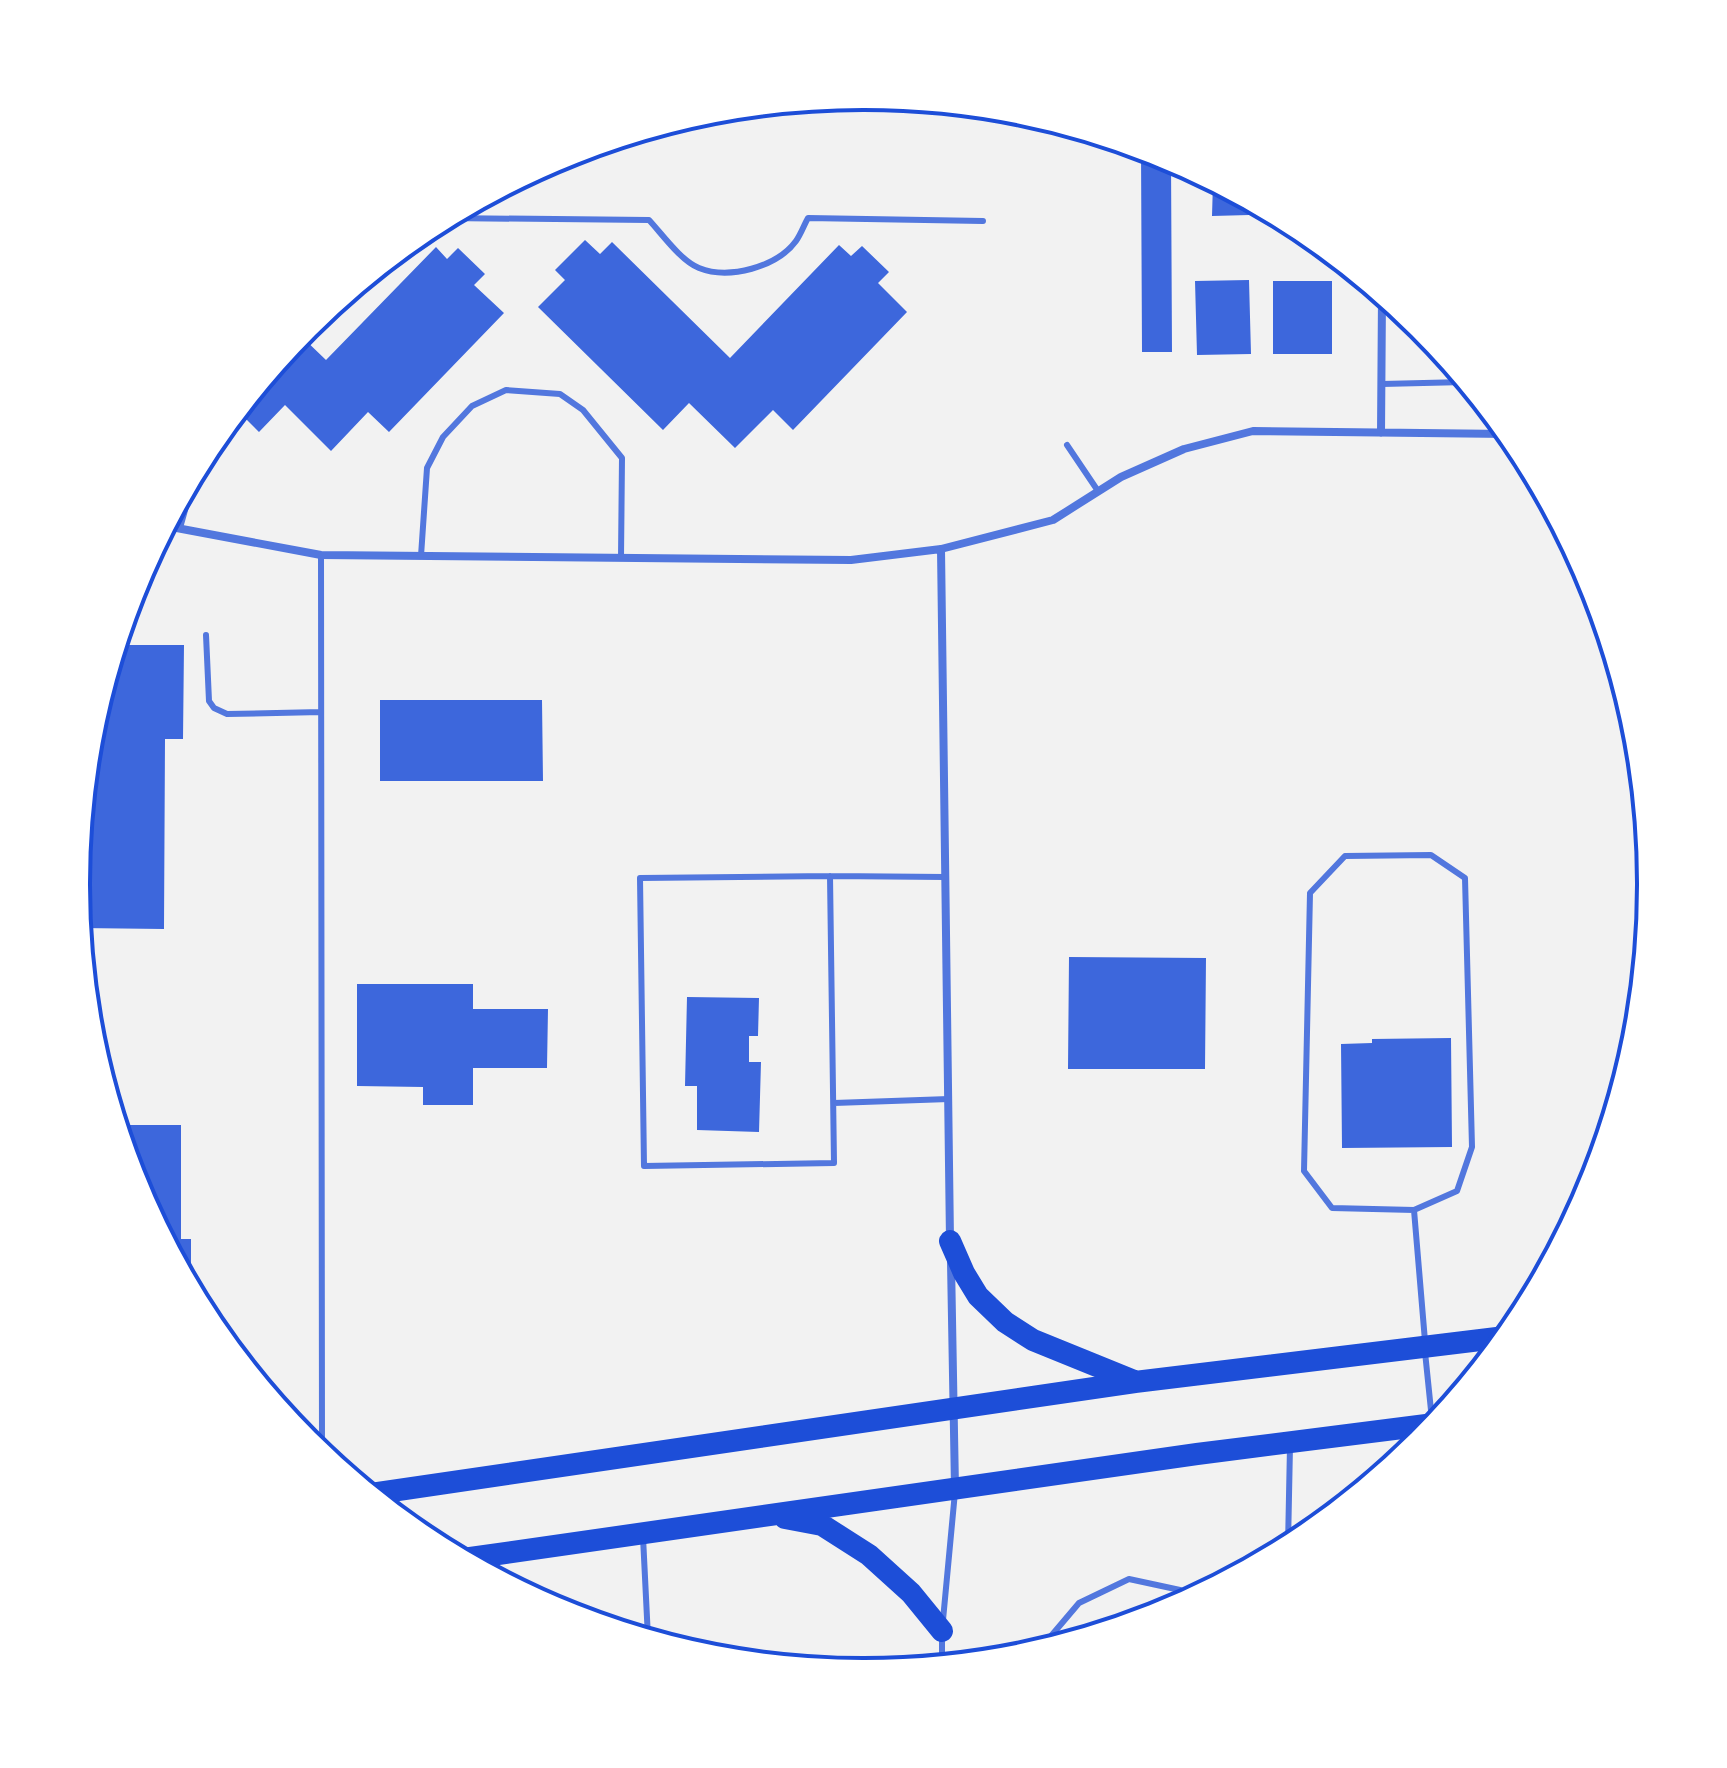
<svg xmlns="http://www.w3.org/2000/svg" width="1727" height="1768" font-family="Quicksand,sans-serif">
<rect width="100%" height="100%" fill="#f2f2f2"/>
<path fill="#3d67dc" d="M1141,149L1171,160L1172,352H1142Z
M1213,182L1249,201V215L1212,216Z
M585,240L600,254L612,242L730,358L839,245L851,256L862,246L889,272L878,283L907,312L793,430L773,410L735,448L689,403L663,430L538,307L565,280L555,270Z
M436,247L447,259L458,248L485,274L474,285L504,313L389,432L368,412L331,451L285,405L259,432L238,411L300,335L326,360Z
M1249,280L1251,354L1197,355L1195,281Z
M1273,281H1332V354H1273Z
M117,645H184L183,739H165L164,929L80,928L76,884L91,730Z
M380,700H542L543,781H380Z
M1069,957L1206,958L1205,1069H1068Z
M357,984H473V1009H548L547,1068H473V1105H423V1087L357,1086Z
M687,997L759,998L758,1036H749V1062H761L759,1132L697,1130V1086H685Z
M1451,1038L1452,1147L1342,1148L1341,1044L1372,1043V1039Z
M118,1125H181V1239H191V1289L136,1185Z"/>
<g fill="none" stroke-linecap="round" stroke-linejoin="round">
<path stroke="#5277de" stroke-width="6" d="M446,218L649,220C662,234 681,261 699,268C729,280 777,267 796,241C801,234 804,225 808,218L983,221
M1382,384L1465,382
M1067,445L1098,491
M180,528L196,471
M321,555L322,1453
M421,556L427,468L443,437L472,406L506,390L560,394L583,410L622,458L621,558
M206,635L209,701L214,708L227,714L321,712
M1431,855L1465,878L1472,1147L1457,1191L1414,1210L1332,1208L1304,1171L1310,893L1345,856Z
M830,876L834,1163L644,1166L640,878L830,876L945,877
M834,1103L949,1099
M1414,1210L1425,1341
M1425,1352L1432,1420
M643,1537L648,1638
M1288,1546L1290,1446
M1180,1590V1603
M943,1620L955,1492
M1040,1649L1079,1603L1129,1579L1180,1590L1193,1597
M942,1664V1635"/>
<path stroke="#5277de" stroke-width="8" d="M1381,433L1382,296
M166,526L321,555L851,560L941,549L1053,520L1121,477L1184,449L1253,431L1508,434
M941,549L950,1240
M951,1262L955,1488"/>
<path stroke="#1d4ed8" stroke-width="22" d="M950,1241L964,1273L978,1296L1005,1322L1033,1340L1134,1381
M371,1494L1135,1382L1505,1337
M785,1518L822,1525L869,1555L911,1593L942,1631
M463,1559L1197,1454L1434,1424"/>
</g>
<path d="M0 0H1727V1768H0ZM863 110H864A773 773 0 0 1 1637 883V885A773 773 0 0 1 864 1658H863A773 773 0 0 1 90 885V883A773 773 0 0 1 863 110Z" fill="#fff" fill-rule="evenodd"/>
<path fill="none" stroke="#1d4ed8" stroke-width="4" d="M863 110H864A773 773 0 0 1 1637 883V885A773 773 0 0 1 864 1658H863A773 773 0 0 1 90 885V883A773 773 0 0 1 863 110Z"/>
</svg>
